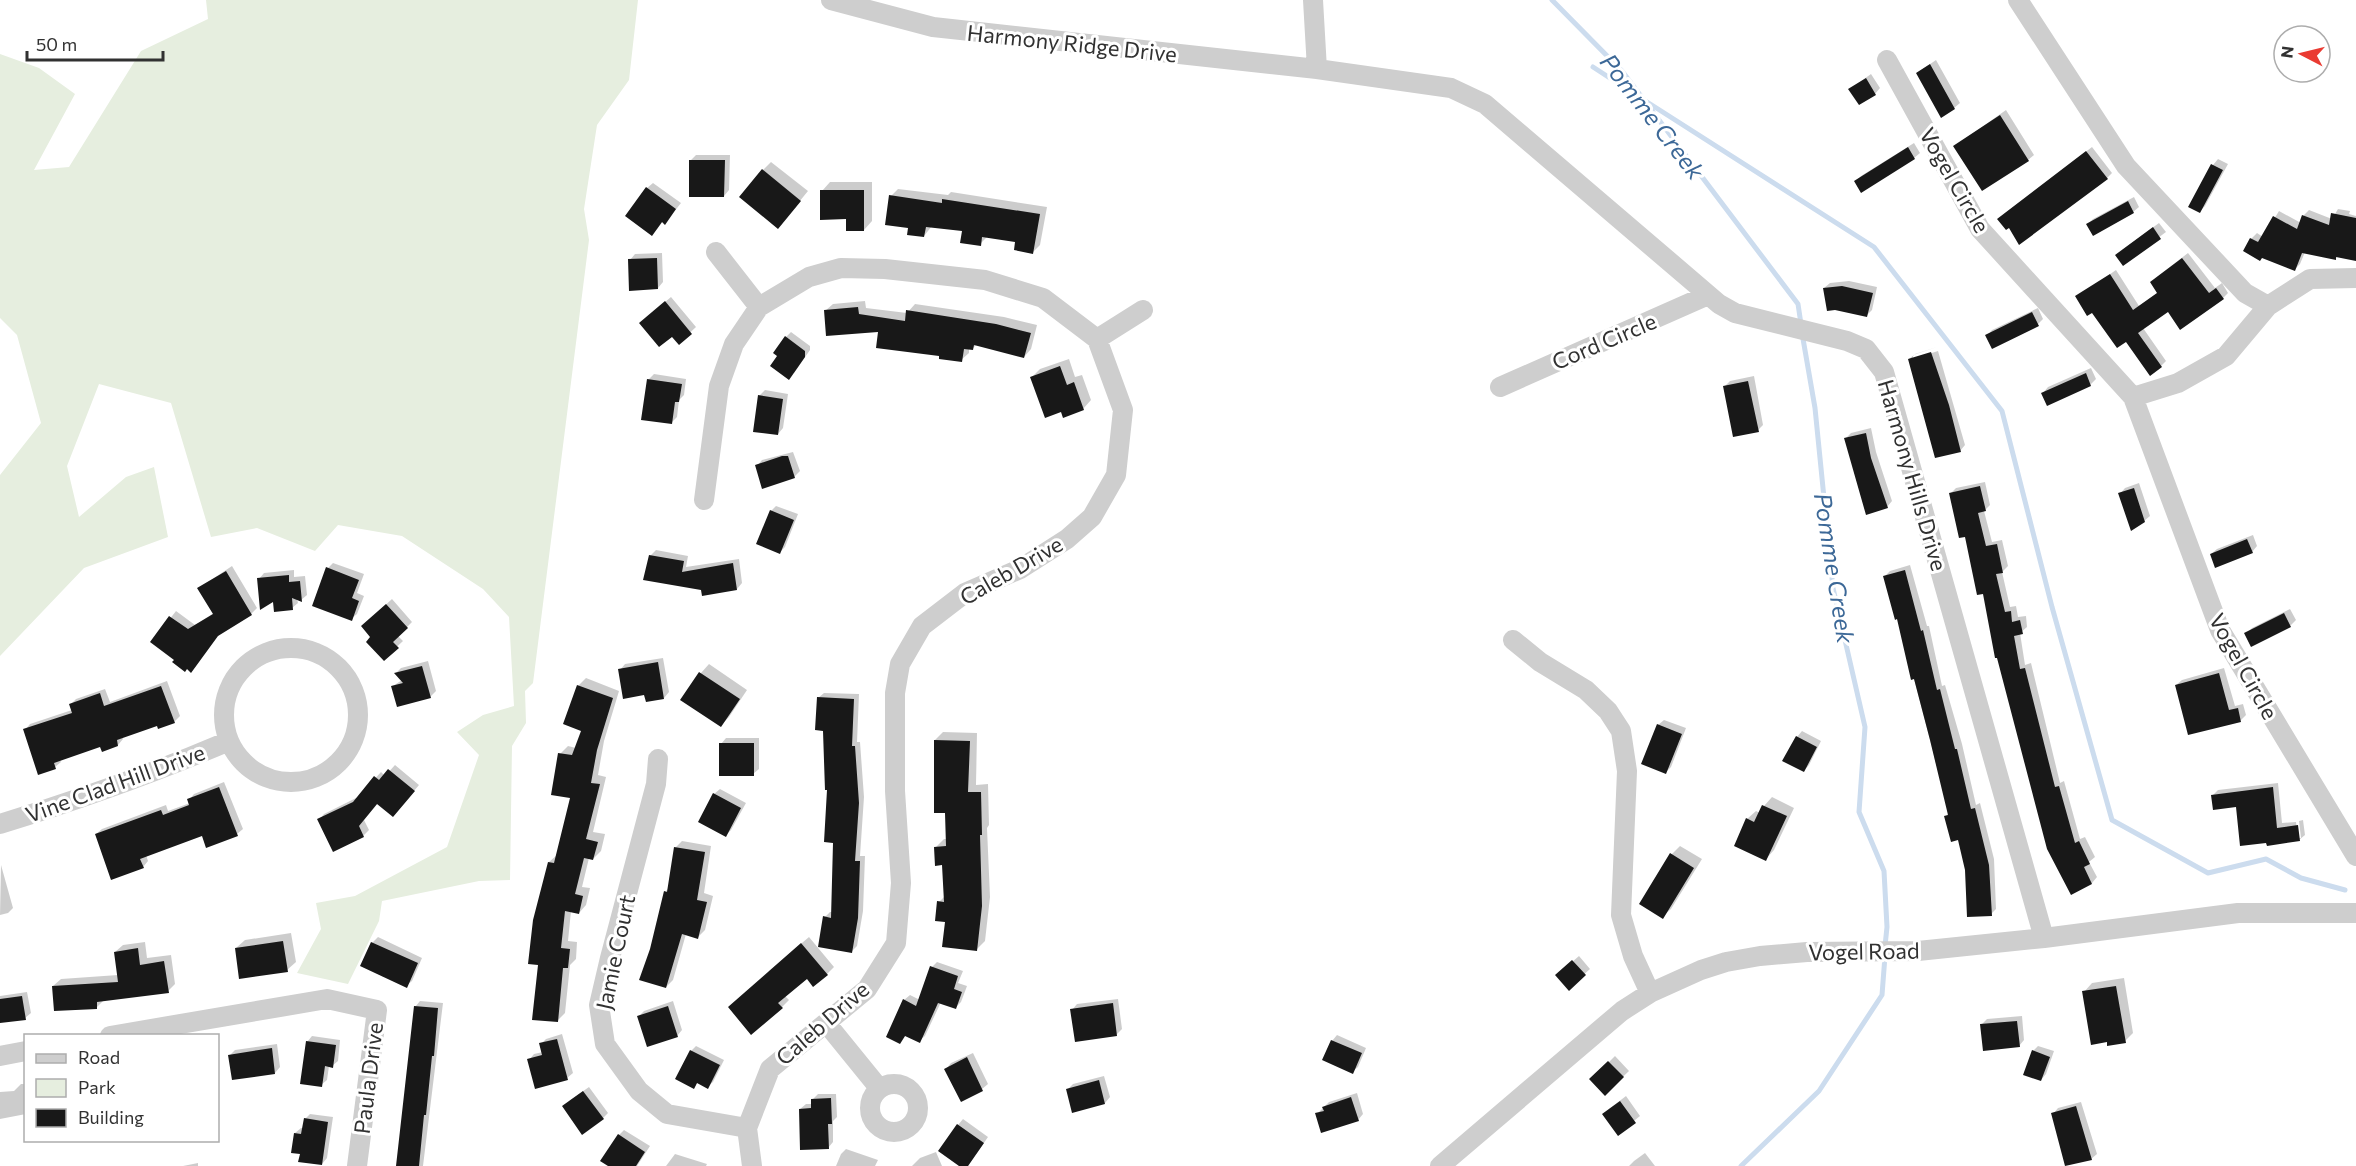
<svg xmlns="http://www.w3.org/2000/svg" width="2356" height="1166" font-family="Commissioner,sans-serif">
<rect width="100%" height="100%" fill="#fff"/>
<path fill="#e6eedf" d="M206,0H638L629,80L597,125L584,209L589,240L533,683L525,691L526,723L512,746L510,880L479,881L382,901L379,921L348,984L297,973L321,929L316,903L355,896L447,847L479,755L457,732L483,715L514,706L509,617L483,589L402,536L338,525L315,551L257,528L211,537L171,403L99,384L67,466L79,517L126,477L154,467L168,537L84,568L0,656V475L41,423L17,335L0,318V54L39,68L75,94L34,170L69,167L141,51L208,19Z"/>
<path fill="#0003" d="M1936,60L1960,103L1954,108L1917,73Z
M1871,74L1880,88L1875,94L1850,89Z
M2006,110L2034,155L2028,160L1955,146Z
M1914,143L1920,153L1914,158L1861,191L1856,181L1861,176Z
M2092,147L2112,173L2107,178L2004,214Z
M696,155H730L729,190L724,196L691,160Z
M2218,159L2228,164L2205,206L2200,211L2190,206L2213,165Z
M771,162L808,191L786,218L763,170Z
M830,182H872V221L864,230L822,191Z
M653,183L681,203L670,217L663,221L657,229L647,188Z
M898,189L948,195L951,192L1047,207L1040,245L1033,252L1017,241L988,236L980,244L964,230L932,226L924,236L909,226L891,196Z
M2134,197L2139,207L2133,212L2088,224L2093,219Z
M2338,209L2350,211L2349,214L2356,216V260L2338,256L2335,259L2305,252L2300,264L2295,269L2251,239L2257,233L2263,237L2279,211L2301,223L2304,215L2309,210L2332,219Z
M2159,223L2166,232L2123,264L2122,250Z
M662,253L663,282L658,288L630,260L635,254Z
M2188,253L2215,288L2222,283L2228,293L2223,298L2168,310L2143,328L2166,361L2161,366L2126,340L2077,297L2116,270L2139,306L2159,292L2157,277Z
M1849,281L1877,287L1872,310L1867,315L1824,288L1830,283Z
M671,297L696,327L679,343L672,334L646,318Z
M865,301L866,308L907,313L915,304L1004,317L1037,325L1031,349L1024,357L976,345L973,348H969V353L961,360L941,355L880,330L825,311L833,304Z
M2038,308L2043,319L2038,324L1987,336L1992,330Z
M791,332L810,346V350L794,373L786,337Z
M1937,347L1913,355V359L1938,351L1965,445L1960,451L1909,359L1915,354Z
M1069,359L1075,377L1082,375L1091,400L1083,409L1062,410L1032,377L1040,369Z
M2091,368L2096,379L2090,385L2043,393L2048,387Z
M654,374L686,379L684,395L679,400L677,417L671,423L648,380Z
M1754,376L1763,425L1758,430L1724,387L1730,381Z
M765,390L788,394L783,428L778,434L759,396Z
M1871,428L1876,452L1892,501L1887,507L1846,438L1851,433Z
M793,452L800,471L794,477L757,466L762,460Z
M1985,482L1990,505L1984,511L1992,542L2002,540L2008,566L2002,572L2010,607L2016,606L2018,617L2026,616L2027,627L2020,633L2025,665L2031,663L2060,783L2064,781L2080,839L2085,837L2095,857L2089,862L2097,877L2092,883L2071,893L1985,592L1950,494L1956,488Z
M2139,483L2150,516L2144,521L2120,494L2125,488Z
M776,506L798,514L785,547L780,552L771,511Z
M2253,535L2257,546L2252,552L2211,554L2217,549Z
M656,550L688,556L686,567L739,559L742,583L737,589H703L650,556Z
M333,563L364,574L357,593L364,596L357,614L351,619L328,568Z
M1910,565L1927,626H1929L1942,686L1945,685L1962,744L1976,805L1980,803L1994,859L1996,909L1991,914L1967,870L1959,838L1946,816L1949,813L1898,617L1884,577L1890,571Z
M232,566L257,608L251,614L177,660L152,642L176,611L195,625L214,613L199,588Z
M294,570V577L305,576L307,595L301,600L297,599L298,603L292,608L274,600L259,579L264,573Z
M392,599L412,622L398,636L403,641L384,659L372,637L368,621Z
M2290,609L2296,620L2290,626L2246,634L2252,628Z
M663,658L669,692L664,698L620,670L625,664Z
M428,661L436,691L430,697L393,686L402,680L396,673L401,668Z
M709,664L747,690L729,717L721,725L683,700L701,673Z
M2224,668L2235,706L2243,704L2246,715L2241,720L2176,685L2182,680Z
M586,678L619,691L604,741L598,775L606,777L593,832L605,834L601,851L593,859L589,858L582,887L590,888L586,905L579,913L571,911L568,941L577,942L576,959L570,965L565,1013L557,1021L549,862L557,855L572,797L560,754L568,746L576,748L583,730L578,686Z
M167,681L180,716L174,722L157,724L122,737L123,739L118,745H101L60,760L61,762L55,767L25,730L30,724L72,710L70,705L76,699L105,689L110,702Z
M824,693L859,694L857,742H860L864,797L860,856H865L863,911L857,946L851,952L825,917L830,912H833L835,841L824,729L818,698Z
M1664,720L1686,728L1671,767L1666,772L1658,725Z
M1802,731L1821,741L1809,765L1804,771L1797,737Z
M943,732L977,733L976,785L988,784L989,825L987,828L990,897L985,941L977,949L946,920L939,902L945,896L944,864L936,847L944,839H947L946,811L935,740Z
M726,738H759V769L753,774L721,744Z
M395,765L419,785L398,810L378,803L364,820L369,830L363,836L333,850L319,820L324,814L358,797L381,772L385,776Z
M224,782L243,829L237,834H202L146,855L148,861L143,867L96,834L102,829L166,805L168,811L190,803L189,800L194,794Z
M2278,783L2282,823L2296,822L2298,838H2301L2299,821L2303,820L2305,835L2299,840L2268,845L2237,806L2213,795L2218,790Z
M720,789L746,803L731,830L726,835L714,794Z
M1772,797L1794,808L1774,850L1766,859L1747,819L1756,811L1760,813L1764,806Z
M682,841L711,846L704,893L713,896L705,930L698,937L686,934L673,980L666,987L651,950L665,892L669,888L675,848Z
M1680,846L1702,859L1671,909L1662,917L1672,854Z
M1,865L13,908L8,913L0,915Z
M291,933L296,962L287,970L236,948L245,940Z
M378,937L422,958L412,981L406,986L362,966L372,943Z
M809,937L834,967L827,974L807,977L785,996L789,1000L782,1007L751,1032L769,971Z
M145,942L147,958L171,955L175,984L168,991L104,1000L97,1007L53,986L61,979L118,975L115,952L123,945Z
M1579,956L1590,969L1569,988L1557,975Z
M937,962L963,971L958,983L967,986L961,1002L956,1007L941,1002L925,1036L919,1041L906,1035L900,1042L904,1000L910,995L920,1000L932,967Z
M2124,978L2133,1033L2125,1041L2084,992L2092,983Z
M27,992L31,1013L25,1018L0,1022V996Z
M1118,999L1122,1029L1116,1035L1072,1010L1077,1004Z
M420,1001L443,1003L423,1166H398L415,1007Z
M673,1001L682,1030L677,1036L639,1016L644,1011Z
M2022,1016L2024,1040L2019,1046L1982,1024L1987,1019Z
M562,1034L573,1073L567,1078L529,1060L534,1054L543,1052L541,1044L546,1039Z
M1337,1035L1366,1048L1358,1067L1352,1072L1332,1041Z
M312,1036L340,1040L338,1061L332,1066H329L327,1080L321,1085L307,1042Z
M277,1044L280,1067L275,1073L230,1055L235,1050Z
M696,1046L724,1060L713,1082L707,1087L698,1082L694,1087L691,1051Z
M2038,1046L2054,1051L2046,1074L2041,1080L2033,1051Z
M973,1053L988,1084L982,1089L961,1100L946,1069L951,1063Z
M1615,1056L1629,1071L1605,1094L1592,1079Z
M1104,1076L1110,1097L1105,1103L1067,1090L1073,1084Z
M21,1084H26V1114L0,1119V1092L14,1091Z
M589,1087L608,1113L603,1118L569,1101Z
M1357,1093L1363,1114L1358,1120L1317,1114L1329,1102Z
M818,1094H836L837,1117L833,1121V1142L828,1148L800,1109L806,1104H812V1100Z
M1626,1096L1640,1116L1618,1134L1609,1109Z
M2081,1102L2097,1154L2091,1159L2053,1114L2058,1108Z
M310,1114L333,1117L327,1158L322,1164L301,1153L295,1133L301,1128H304L305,1119Z
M963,1119L988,1137L968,1166H961L958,1125Z
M624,1130L650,1146L637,1166H611L619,1135Z
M846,1149L878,1160L875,1166H836L841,1154Z
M936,1152L942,1166H912L920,1158Z
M1645,1153L1655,1166H1629L1634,1161Z
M675,1154L707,1164L706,1166H666Z
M198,1163V1166H183Z"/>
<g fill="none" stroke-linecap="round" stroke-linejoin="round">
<path stroke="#ccdcee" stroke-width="5" d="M1552,0L1622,71L1798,304L1801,324
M1593,67L1639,97
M1647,102L1874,247L2002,411L2052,607L2112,820L2208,873L2266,859L2301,878L2345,890
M1802,333L1815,408L1833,588L1865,727L1859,812L1884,871L1887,927L1885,946
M1741,1166L1819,1091L1882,995L1885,956"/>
</g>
<path fill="#181818" d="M1930,64L1955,109L1941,118L1916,73Z
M1866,78L1876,95L1859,105L1848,89Z
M2000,115L2029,161L1982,191L1953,146Z
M1908,147L1915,159L1861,193L1854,181Z
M2086,151L2108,179L2019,245L2009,228L2006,230L1997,219Z
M689,160H725L724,197H689Z
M2211,164L2223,170L2200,213L2188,207Z
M762,169L801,201L778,229L739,197Z
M646,187L676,209L665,225L662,222L652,236L625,216Z
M820,190H864V231H846V219L820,220Z
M889,195L942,203V199L1040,214L1033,254L1014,250L1015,242L982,237L981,246L960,243L962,231L926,227L924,237L907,235L908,228L885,225Z
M2128,201L2134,213L2093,236L2086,224Z
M2331,213L2356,218V261L2336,257V260L2302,253L2295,271L2262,258L2260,261L2243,251L2250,238L2258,242L2273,216L2297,229L2302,215L2329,225Z
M2153,227L2161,239L2123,266L2115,255Z
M657,258L658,289L629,291L628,259Z
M2182,258L2209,293L2216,288L2224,299L2180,330L2168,312L2138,333L2162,367L2150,376L2126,342L2117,348L2092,313L2087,316L2075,296L2110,274L2133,310L2157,293L2150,282Z
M1842,286L1873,293L1867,317L1835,310L1827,311L1823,288Z
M665,301L692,334L679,345L672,337L659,347L639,323Z
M858,307L859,314L905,321L906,310L996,324L1031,333L1024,358L974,345L973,350L964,349L962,362L939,359V356L876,348L878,332L826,336L824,310Z
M2032,312L2039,326L1992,349L1985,335Z
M785,336L805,351V357L789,380L770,366L777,356L773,353Z
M1931,352L1949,405L1961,452L1935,458L1908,359Z
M1060,366L1067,385L1074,382L1084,410L1063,418L1061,412L1045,418L1030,377Z
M2086,373L2091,386L2047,406L2041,393Z
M647,379L682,384L679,402H675L672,424L641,420Z
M1748,381L1759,432L1733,437L1723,386Z
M758,395L783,399L778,435L753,432Z
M1866,433L1871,458L1888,508L1866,515L1844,438Z
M782,456H788L795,478L762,489L755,465Z
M1980,486L1986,511L1978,513L1986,546L1997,544L2003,573L1996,574L2005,612L2011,611L2012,622L2020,620L2023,634L2014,636L2020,669L2025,668L2055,787L2059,786L2075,843L2079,841L2090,864L2084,867L2092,884L2071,895L2047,849L1997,658H1995L1983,594L1977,595L1965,537L1959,538L1949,493Z
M2134,488L2145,522L2131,531L2118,493Z
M770,510L794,520L780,554L756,544Z
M2247,539L2253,553L2215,568L2210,554Z
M649,555L684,561L682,572L733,563L737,590L702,596L701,590L643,580Z
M326,567L359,580L352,598L359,601L352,621L312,606Z
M1905,570L1921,631L1923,630L1937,690L1940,689L1955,749H1957L1971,809L1975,808L1989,865L1992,916L1967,917L1965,870L1958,840L1951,842L1944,816L1948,815L1930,740L1914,679L1911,680L1897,619L1895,620L1883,576Z
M226,571L252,615L218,636L191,673L187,669L185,672L172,662L174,660L150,642L169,616L188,629L213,614L197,588Z
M289,575V582L300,581L302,602L292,598L293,610L274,612L273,602L260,610L257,578Z
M386,604L408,628L393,642L399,648L384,661L366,642L370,637L361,626Z
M2284,613L2291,627L2251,647L2244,633Z
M658,662L664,699L646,702L644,695L623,699L618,669Z
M422,666L431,698L397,707L391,686L403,683L394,673Z
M699,672L740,699L721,727L680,700Z
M2219,673L2229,710L2238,708L2241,722L2188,735L2175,685Z
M577,685L613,698L597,750L591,783L600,784L586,839L598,842L593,860L584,858L575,894L583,896L579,914L565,911L561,948L570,949L568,968H563L558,1022L532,1020L538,965L528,964L533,920L548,862L554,863L570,798L551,795L558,753L572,755L581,731L563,724Z
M161,686L175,723L158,729L157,726L117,740L118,746L102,752L100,747L54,763L56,769L38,775L23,729L72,713L69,704L100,693L104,706Z
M817,697L854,699L852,746H855L859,803L855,861H860L858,918L852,953L818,947L823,916L831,918L833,843L824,842L827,790H825L823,731L815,730Z
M1657,724L1682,734L1666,774L1641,764Z
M1796,736L1817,747L1804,772L1782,761Z
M934,740L970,741L968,792H981L982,835H980L982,906L977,951L942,947L945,922L935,921L937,901L944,902L942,865L935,866L934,847L946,846L945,813H934Z
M719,743H754V776H719Z
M388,769L415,791L393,817L377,804L359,826L364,837L333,852L317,819L353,802L374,776L379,780Z
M219,787L238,836L206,848L202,836L140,859L144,868L111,880L95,834L161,810L163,815L189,805L187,799Z
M2273,787L2277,828L2298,825L2300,841L2267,846L2266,843L2240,846L2236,807L2213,810L2211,795Z
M713,793L741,808L726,837L698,822Z
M1762,805L1787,816L1766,861L1734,846L1746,818L1754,822Z
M674,847L705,852L697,900L707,902L698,939L682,934L666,988L639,980L650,949L664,891L667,892Z
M1670,853L1694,868L1663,919L1639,904Z
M283,941L288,972L239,979L235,948Z
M371,942L418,963L407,988L360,966Z
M801,943L828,975L813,987L807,979L778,1003L783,1008L751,1035L728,1007Z
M138,948L140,965L164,961L169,993L97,1002V1009L54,1011L52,986L118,982L114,952Z
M1572,960L1586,975L1569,991L1555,975Z
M930,966L958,976L954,989L962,992L956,1009L938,1003L920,1043L905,1036L900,1044L886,1037L903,999L916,1006Z
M2116,986L2126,1043L2107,1046V1042L2091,1045L2082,991Z
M22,996L26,1020L0,1023V999Z
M1113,1003L1117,1036L1075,1042L1070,1009Z
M414,1006L438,1008L434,1056H432L426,1115H424L419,1166H396Z
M668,1006L678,1037L647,1047L637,1016Z
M2017,1021L2020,1047L1983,1051L1980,1024Z
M557,1039L568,1080L535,1089L527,1059L542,1055L539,1043Z
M1331,1040L1362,1053L1353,1074L1322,1060Z
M306,1041L336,1045L333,1068L325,1066L322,1087L300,1084Z
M272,1048L275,1074L232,1080L228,1055Z
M690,1050L720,1065L708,1089L697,1083L694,1089L675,1079Z
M2032,1050L2050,1057L2041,1081L2023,1075Z
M967,1057L983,1091L961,1102L944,1069Z
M1608,1061L1624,1077L1605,1096L1589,1079Z
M1099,1080L1105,1104L1072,1113L1066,1089Z
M583,1091L604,1119L582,1135L562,1106Z
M1351,1097L1359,1121L1321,1133L1315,1113L1324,1111L1322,1107Z
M831,1098L832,1124H828L829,1149L800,1150L799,1109L811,1108V1099Z
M1620,1101L1636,1123L1618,1136L1602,1114Z
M2076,1106L2092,1160L2065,1166L2051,1113Z
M304,1118L328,1122L322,1165L298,1162L300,1154L291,1153L294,1133L301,1134Z
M957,1124L984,1143L968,1166H959L938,1151Z
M618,1134L645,1152L636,1166H608L600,1161Z"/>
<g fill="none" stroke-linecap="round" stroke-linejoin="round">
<path stroke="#cecece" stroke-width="20" d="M831,0L933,27L1317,69
M1313,0L1317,69L1451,88L1485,104L1719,304L1735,313L1847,341L1866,349L1884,372L2044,938
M2018,0L2126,166L2245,293L2268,306L2310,279L2356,278
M1887,60L1980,229L2133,397L2220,630L2356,856
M716,252L759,307
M1097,339L1143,310
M1500,387L1708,295
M2133,397L2178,383L2226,356L2268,306
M704,500L719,386L734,344L759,307L809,277L841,268L885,269L985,280L1043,298L1097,339L1123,410L1116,475L1092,517L1067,539L1020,569L965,593L922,626L900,664L895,693V791L901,883L896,943L867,989L770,1069L747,1128L752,1166
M1513,640L1540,662L1586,690L1608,711L1621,731L1627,771L1621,915L1633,956L1650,993
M224 715a67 67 0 1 1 134 0a67 67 0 1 1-134 0Z
M658,759L656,784L610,958L599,1005L605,1044L639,1091L667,1114L747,1128
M0,824C78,800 154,773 229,741
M827,1024L879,1088
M110,1036L327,999L377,1010L357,1166
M0,1056L26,1051
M870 1108a24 24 0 1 1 48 0a24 24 0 1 1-48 0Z
M1440,1166L1622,1011L1650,993L1701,970L1726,962L1760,956L1807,952L1918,951L2044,938L2238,913H2356"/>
</g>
<g text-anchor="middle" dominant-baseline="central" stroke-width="6" stroke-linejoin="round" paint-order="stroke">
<g font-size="22" fill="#313131" stroke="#fff">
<text transform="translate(1072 43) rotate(6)">Harmony Ridge Drive</text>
<text transform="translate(1955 180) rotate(60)">Vogel Circle</text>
<text transform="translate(1604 341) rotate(-23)">Cord Circle</text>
<text transform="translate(1913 475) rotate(74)">Harmony Hills Drive</text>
<text transform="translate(1011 570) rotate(-30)">Caleb Drive</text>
<text transform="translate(2244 666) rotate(61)">Vogel Circle</text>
<text transform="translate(115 783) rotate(-20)">Vine Clad Hill Drive</text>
<text transform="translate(1864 951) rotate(-1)">Vogel Road</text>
<text transform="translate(615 952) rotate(-78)">Jamie Court</text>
<text transform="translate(822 1023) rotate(-41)">Caleb Drive</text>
<text transform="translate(368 1078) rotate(-83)">Paula Drive</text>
</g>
<g font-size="24" font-style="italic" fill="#3c6897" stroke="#fff">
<text transform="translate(1653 116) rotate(52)">Pomme Creek</text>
<text transform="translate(1835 568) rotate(81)">Pomme Creek</text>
</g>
</g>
<rect x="24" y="1034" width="195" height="108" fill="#ffffff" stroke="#adadad" stroke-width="1.5"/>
<rect x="36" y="1054" width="30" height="9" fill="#cecece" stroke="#adadad" stroke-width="1.5"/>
<text x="78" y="1064" font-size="18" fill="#313131">Road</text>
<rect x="36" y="1079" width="30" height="18" fill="#e6eedf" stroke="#adadad" stroke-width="1.5"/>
<text x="78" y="1094" font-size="18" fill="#313131">Park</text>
<rect x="36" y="1109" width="30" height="18" fill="#181818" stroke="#adadad" stroke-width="1.5"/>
<text x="78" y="1124" font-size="18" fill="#313131">Building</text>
<g transform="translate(2302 54) rotate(277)"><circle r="28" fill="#ffffff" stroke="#adadad" stroke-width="1.5"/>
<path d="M0-4.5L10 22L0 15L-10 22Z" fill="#ea3b32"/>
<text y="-9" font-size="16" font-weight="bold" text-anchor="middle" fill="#313131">N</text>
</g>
<path d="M27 51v9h136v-9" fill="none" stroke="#313131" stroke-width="3"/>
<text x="36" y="51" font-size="18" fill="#313131" stroke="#ffffff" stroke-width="4.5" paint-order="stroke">50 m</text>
</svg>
